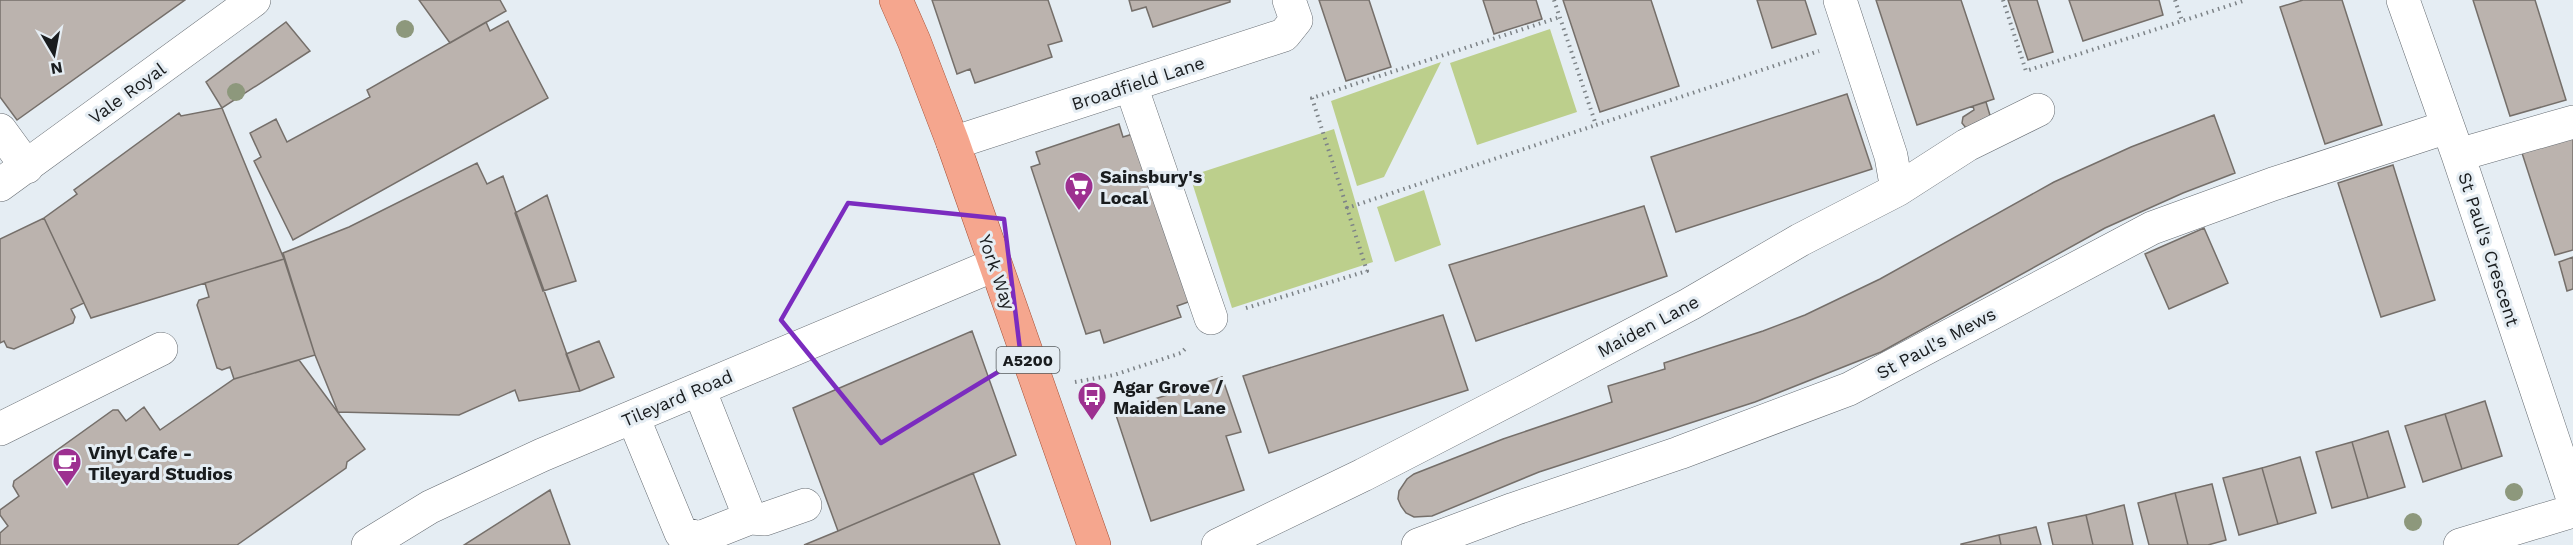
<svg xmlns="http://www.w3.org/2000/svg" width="2573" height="545" font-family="'Work Sans',sans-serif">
<rect width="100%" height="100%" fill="#e5edf3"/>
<path fill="#bccf8c" d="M1550,29L1577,112L1477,145L1450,63Z
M1441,62L1384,177L1357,186L1331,101Z
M1334,129L1373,262L1232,308L1190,176Z
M1424,190L1441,245L1395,262L1377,207Z"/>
<path fill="#bbb3ae" stroke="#756f6a" stroke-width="1.5" d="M0,0H185L17,120L0,97Z
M419,0H500L506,11L450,43Z
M932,0H1048L1062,41L1048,45L1052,57L975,83L970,69L957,74Z
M1129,0H1230V2L1153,27L1146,7L1132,11Z
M1319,0H1369L1391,67L1346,81Z
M1483,0H1536L1542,19L1494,34Z
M1563,0H1651L1679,86L1600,112Z
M1757,0H1805L1816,34L1772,48Z
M1876,0H1961L1994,99L1917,125Z
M2008,0H2037L2053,52L2028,60Z
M2069,0H2159L2163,15L2083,41Z
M2303,0H2342L2382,125L2325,144L2280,7Z
M2473,0H2535L2566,100L2510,116Z
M508,21L548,98L293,240L254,161L261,157L250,133L276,119L287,142L370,97L367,90L486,22L490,31Z
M286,22L310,51L222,108L206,82Z
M1847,94L1872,169L1676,232L1651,157Z
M1986,102L1992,122L1966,128L1962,123L1963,117L1974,110L1973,106Z
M222,108L284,259L91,318L44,218L77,194L74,190L179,113L181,116Z
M2214,115L2235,173L2183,193L2105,228L1881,352L1755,402L1539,472L1432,516L1414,517L1406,513L1401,506L1398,499L1399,491L1407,479L1414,474L1503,439L1612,402L1608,386L1665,369L1664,363L1763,331L1805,315L1880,279L2054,182L2131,147Z
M1119,124L1123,137L1136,133L1191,301L1177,306L1181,317L1104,343L1100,330L1086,334L1031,167L1040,164L1036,152Z
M2573,137V250L2555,255L2522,153Z
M477,163L487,184L503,176L580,391L519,401L515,390L459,415L338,412L315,355L283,253L349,227Z
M2393,165L2435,300L2381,317L2338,183Z
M547,195L576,281L543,291L515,213Z
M1644,206L1667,276L1476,341L1449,265Z
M44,218L84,303L71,309L75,317L73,323L14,349L7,347L4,341L0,343V239Z
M2204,228L2228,283L2169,309L2145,254Z
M2573,257V289L2567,291L2559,262Z
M284,259L315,355L234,379L230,367L222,370L217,368L197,305L199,300L209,297L205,283Z
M1443,315L1468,390L1269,453L1243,376Z
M972,331L1016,455L838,531L793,408Z
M599,341L614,377L580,391L566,354Z
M299,360L365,449L347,462L346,468L237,545H0V533L8,526L0,515V510L19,496L13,486L14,481L113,410H118L126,421L144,407L160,430L234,379Z
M1222,377L1241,432L1226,436L1244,490L1151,521L1115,412Z
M2485,401L2502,456L2462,469L2445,414Z
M2445,414L2462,469L2423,482L2405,426Z
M2388,431L2405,487L2368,498L2352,442Z
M2352,442L2368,498L2332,508L2316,452Z
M2300,457L2316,513L2278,524L2262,468Z
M2262,468L2278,524L2239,535L2223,478Z
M973,473L1000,545H804L838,531Z
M2212,484L2226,540L2208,545H2188L2175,493Z
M550,490L570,545H464Z
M2175,493L2188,545H2149L2138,503Z
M2124,505L2133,545H2093L2086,515Z
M2086,515L2093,545H2053L2048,523Z
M2036,527L2041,545H2001L1999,535Z
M1999,535L2001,545H1961V544Z"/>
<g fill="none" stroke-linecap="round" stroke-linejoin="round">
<g stroke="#656b71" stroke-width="34">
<path id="minor" d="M2403,0L2458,155L2573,499
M1131,86L1211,318
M0,130L27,167
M953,143L1284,35L1296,20L1289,0
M2458,155L2573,122
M0,185L254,0
M1897,190L1967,145L2038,110
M699,389L750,518
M633,417L681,533L699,538L750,518L765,519L805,505
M0,429L161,349
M368,545L430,507L542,455L994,265
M1218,545L1363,475L1522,393L1690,304L1800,240L1897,190L1891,156L1840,0
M1418,545L1514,509L1679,453L1849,389L2152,228L2273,184L2447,127
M2460,545L2573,511"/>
</g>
<g stroke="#a44f35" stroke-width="34">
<path id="major" d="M896,0L914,41L953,143L1094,545"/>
</g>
<path stroke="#7d8387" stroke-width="4" stroke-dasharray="1.5 4.5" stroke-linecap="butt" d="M1554,0L1596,125L1819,51
M2003,0L2026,71L2182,21
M2175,0L2182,21L2246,0
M1347,208L1312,98L1560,17
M1246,308L1367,271L1347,208L1596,125
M1075,382L1114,375L1181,353L1187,347"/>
<use href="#minor" stroke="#fff" stroke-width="33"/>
<use href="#major" stroke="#f5a68e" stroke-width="33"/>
</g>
<g fill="#8d987c">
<circle cx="405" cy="29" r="9"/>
<circle cx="236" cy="92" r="9"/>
<circle cx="2514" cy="492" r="9"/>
<circle cx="2413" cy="522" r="9"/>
</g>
<path fill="none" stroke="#7b2cbf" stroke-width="4.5" stroke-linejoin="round" d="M848,203L1004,219L1021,358L881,443L781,320Z"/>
<defs>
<g id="supermarket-pin" transform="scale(1.5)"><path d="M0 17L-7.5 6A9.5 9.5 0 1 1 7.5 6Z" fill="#9d3090" stroke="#e5edf3"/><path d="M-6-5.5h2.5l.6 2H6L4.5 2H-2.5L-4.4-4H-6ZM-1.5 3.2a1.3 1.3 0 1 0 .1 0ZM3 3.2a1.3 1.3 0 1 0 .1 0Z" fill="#fff"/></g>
<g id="bus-pin" transform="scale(1.5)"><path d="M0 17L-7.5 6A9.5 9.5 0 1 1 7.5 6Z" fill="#9d3090" stroke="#e5edf3"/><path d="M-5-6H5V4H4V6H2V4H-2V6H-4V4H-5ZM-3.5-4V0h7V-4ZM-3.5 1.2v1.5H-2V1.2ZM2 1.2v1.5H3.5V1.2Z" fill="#fff"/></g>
<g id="cafe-pin" transform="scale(1.5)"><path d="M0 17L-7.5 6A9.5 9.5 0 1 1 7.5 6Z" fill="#9d3090" stroke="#e5edf3"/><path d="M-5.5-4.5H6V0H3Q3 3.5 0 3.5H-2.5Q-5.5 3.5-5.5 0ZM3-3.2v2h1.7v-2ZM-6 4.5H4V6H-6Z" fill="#fff"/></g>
</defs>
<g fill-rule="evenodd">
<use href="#supermarket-pin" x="1079" y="186"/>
<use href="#bus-pin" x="1092" y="396"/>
<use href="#cafe-pin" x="67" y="462"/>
</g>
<g text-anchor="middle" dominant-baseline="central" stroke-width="6" stroke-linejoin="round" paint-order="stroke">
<rect fill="#e5edf3" stroke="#565b5e" stroke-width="1.5" x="996.5" y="347" width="63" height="26" rx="4.5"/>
<g font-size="16" font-weight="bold" fill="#191c1e">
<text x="1028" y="360">A5200</text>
</g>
<g font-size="18" fill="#191c1e" stroke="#e5edf3">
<text transform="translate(1138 83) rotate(-18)">Broadfield Lane</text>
<text transform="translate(127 93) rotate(-36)">Vale Royal</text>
<text transform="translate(2489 249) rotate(72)">St Paul's Crescent</text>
<text transform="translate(997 272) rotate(71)">York Way</text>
<text transform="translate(1648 326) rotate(-28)">Maiden Lane</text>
<text transform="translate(1936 343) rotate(-28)">St Paul's Mews</text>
<text transform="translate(677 398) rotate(-23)">Tileyard Road</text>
</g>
<g font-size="18" font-weight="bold" fill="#191c1e" stroke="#e5edf3" text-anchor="start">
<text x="1100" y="176">Sainsbury's<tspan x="1100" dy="21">Local</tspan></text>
<text x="1113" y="386">Agar Grove /<tspan x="1113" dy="21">Maiden Lane</tspan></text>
<text x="88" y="452">Vinyl Cafe -<tspan x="88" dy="21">Tileyard Studios</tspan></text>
</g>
</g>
<g transform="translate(54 54) rotate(170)" stroke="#e5edf3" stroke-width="4.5" paint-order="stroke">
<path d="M0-4.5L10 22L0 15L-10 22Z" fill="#191c1e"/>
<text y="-9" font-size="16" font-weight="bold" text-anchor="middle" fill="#191c1e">N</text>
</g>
</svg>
